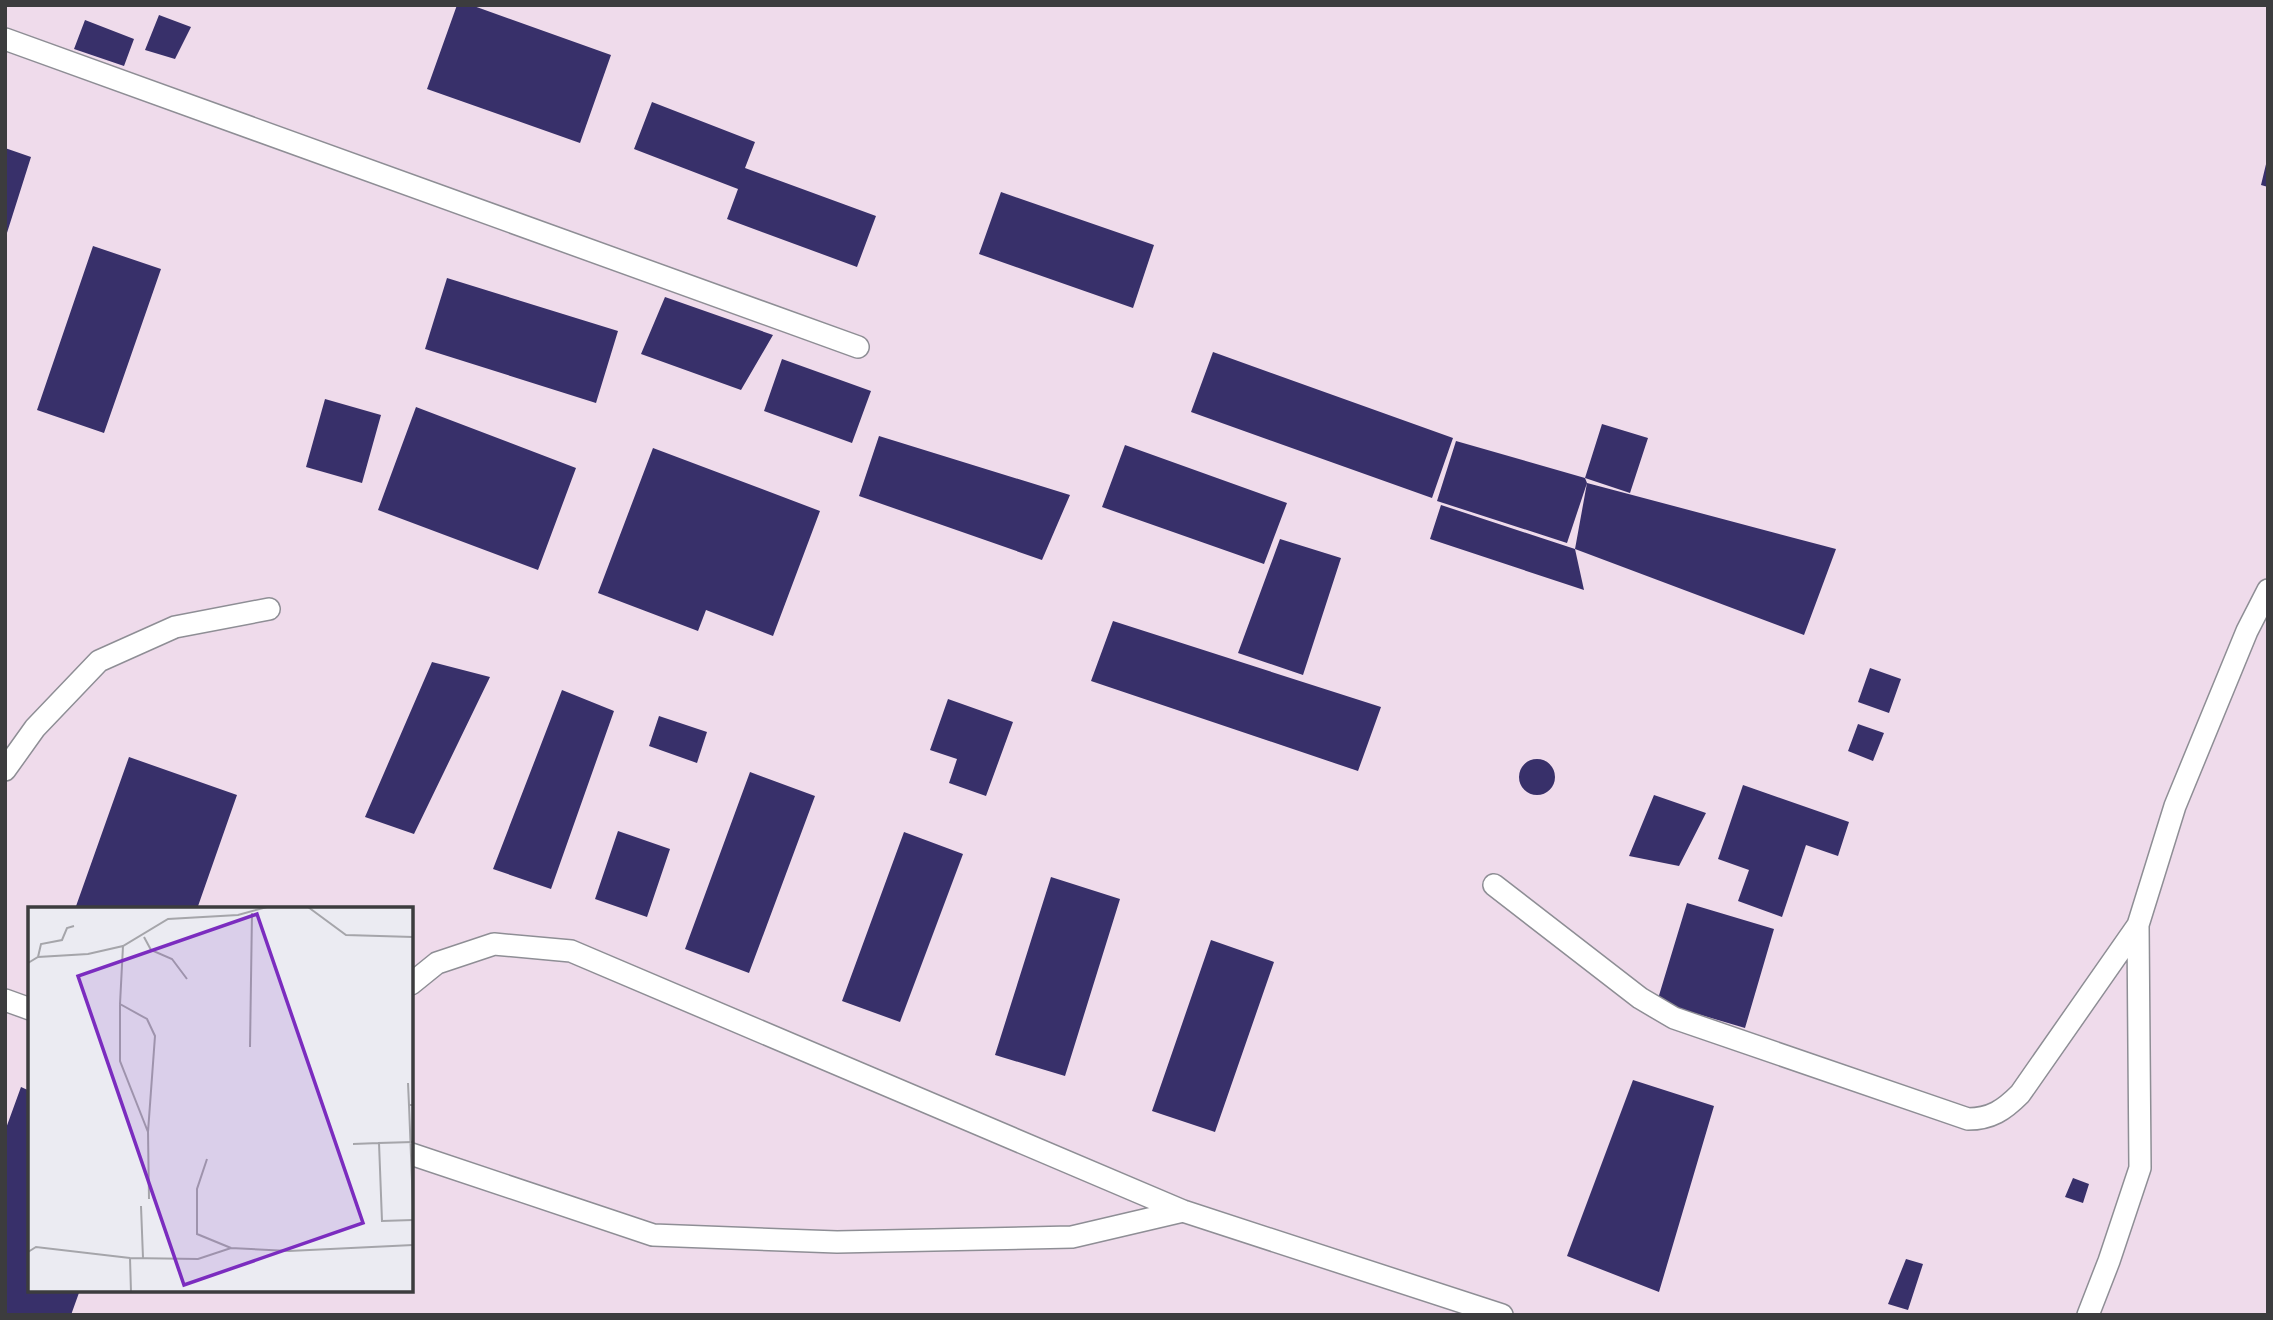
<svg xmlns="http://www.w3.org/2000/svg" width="2273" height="1320" font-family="'Titillium Web',sans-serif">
<rect width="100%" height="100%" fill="#ebebf2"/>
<path fill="#efdbeb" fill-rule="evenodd" d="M5,5H2268V1315H5ZM30,909H411V1290H30Z"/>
<path fill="#38306a" d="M457,5H471L611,55L580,143L427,89Z
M159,15L191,27L175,59L145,50Z
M85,20L134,39L124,66L74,49Z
M652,102L755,142L745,168L876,216L857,267L727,219L738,189L634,149Z
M5,148L31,157L6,236H5Z
M2267,160H2268V187L2261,185Z
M1001,192L1154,245L1133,308L979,254Z
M93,246L161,269L104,433L37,410Z
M447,278L618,331L596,403L425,349Z
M665,297L773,335L741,390L641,354Z
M1213,352L1453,438L1432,498L1191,412Z
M782,359L871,391L852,443L764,411Z
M325,399L381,415L362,483L306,467Z
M416,407L576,468L538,570L378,510Z
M1602,424L1648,438L1630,493L1585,478Z
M879,436L1070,495L1042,560L859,496Z
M1456,441L1585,478L1587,483L1836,549L1804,635L1575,549L1587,483L1567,543L1437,501Z
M1125,445L1287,503L1264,564L1102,507Z
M653,448L820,511L773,636L706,610L698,631L598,593Z
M1441,505L1575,549L1584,590L1430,539Z
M1280,539L1341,558L1303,675L1238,653Z
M1113,621L1381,707L1358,771L1091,681Z
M432,662L490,677L414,834L365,817Z
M1870,668L1901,679L1889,713L1858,702Z
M562,690L614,711L551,889L493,869Z
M948,699L1013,722L986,796L949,783L957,759L930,750Z
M659,716L707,732L697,763L649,746Z
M1858,724L1884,733L1873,761L1848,751Z
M129,757L237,795L197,909H75Z
M1519 777a18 18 0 1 1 36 0a18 18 0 1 1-36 0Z
M750,772L815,796L749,973L685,949Z
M1743,785L1849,822L1838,856L1806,845L1782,917L1738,901L1749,870L1718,859Z
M1654,795L1706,813L1679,866L1629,856Z
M618,831L670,849L647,917L595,899Z
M904,832L963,854L900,1022L842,1001Z
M1051,877L1120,899L1065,1076L995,1055Z
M1687,903L1774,929L1745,1028L1657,1002Z
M1211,940L1274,962L1215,1132L1152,1111Z
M1633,1080L1714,1106L1659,1292L1567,1256Z
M21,1087L30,1091V1290H80L71,1315H5V1131Z
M2073,1178L2089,1184L2083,1203L2065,1197Z
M1906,1259L1923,1264L1908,1310L1888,1304Z"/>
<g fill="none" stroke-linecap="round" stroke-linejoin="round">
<g stroke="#8e8e95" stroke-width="24">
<path id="lane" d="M5,39L858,347
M5,770L35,728L99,661L175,627L269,609
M1494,885L1640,998L1674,1018L1968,1119C1991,1119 2004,1110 2020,1094L2138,925
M411,984L437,963L494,944L571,951L1183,1211L1502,1315
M5,1000L30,1009
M411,1154L653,1235L837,1242L1072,1237L1183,1211
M2088,1315L2109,1261L2140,1168L2138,925L2175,806L2247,631L2268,590"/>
</g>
<use href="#lane" stroke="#fff" stroke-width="21"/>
</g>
<g transform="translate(28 907)">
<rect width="385" height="385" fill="#ebebf2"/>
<path fill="none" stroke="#a5a5aa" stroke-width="2" d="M280,0L318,28L385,30M116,30L123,43L144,52L159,72M95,39L92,97L119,112L127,129L120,225L121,292M10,50L13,37L34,33L39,21L46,19M0,56L10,50L60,47L95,39L140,12L210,8L239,0M92,97V154L120,225M222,140L224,6M380,176L381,198H385M381,198L385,299M385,235L351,236L354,314L385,313M325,237L351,236M179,252L169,282V327L203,341M113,299L115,351M0,345L8,340L102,351M103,385L102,351L170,352L203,341L261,344L385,338"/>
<path fill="#7b2cbf" fill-opacity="0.15" stroke="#7b2cbf" stroke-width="3.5" d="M229,7L335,316L156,378L50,69Z"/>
<rect width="385" height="385" fill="none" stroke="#3c3c3e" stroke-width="3.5"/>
</g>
<rect width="2273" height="1320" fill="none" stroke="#3c3c3e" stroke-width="14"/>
</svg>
